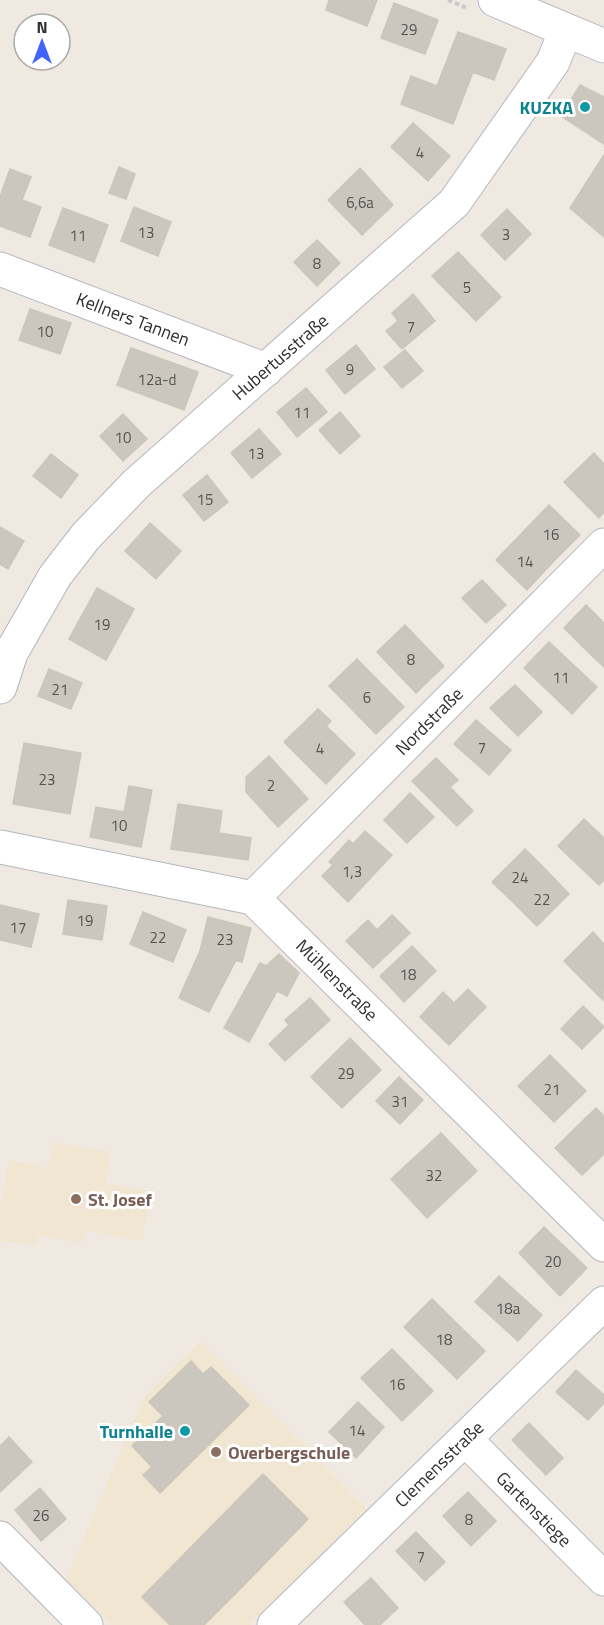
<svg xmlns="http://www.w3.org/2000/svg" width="604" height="1625" font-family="'Titillium Web',sans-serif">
<rect width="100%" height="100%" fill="#efe9e1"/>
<path fill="#f0e6d1" d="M53,1142L111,1152L106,1183L151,1191L142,1241L86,1230L83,1243L38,1235L35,1246L0,1240V1208L9,1160L48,1168Z
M201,1341L368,1509L250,1625H112L66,1580L144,1396Z"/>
<path fill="#cbc7bf" stroke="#cbc5ba" stroke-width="1.5" d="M329,0H377L367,26L326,10Z
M394,3L438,20L425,54L381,38Z
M458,32L506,49L494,80L473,72L453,124L401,104L411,76L437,86Z
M580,85L604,97V144L561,116Z
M413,123L450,156L428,181L391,147Z
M604,155V237L570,208Z
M119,167L135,174L126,199L109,193Z
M360,168L393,205L362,235L328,200Z
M10,169L31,177L22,200L41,207L30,237L0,226V197Z
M134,207L171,222L158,256L121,241Z
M63,208L108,225L94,262L49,245Z
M507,209L531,234L505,260L481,235Z
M317,240L340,263L317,286L294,262Z
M458,252L501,297L476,321L432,276Z
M413,294L435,321L402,349L386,331L398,321L392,313Z
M30,309L71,323L60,354L19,340Z
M356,345L375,369L345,394L326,370Z
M131,348L198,372L184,410L117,385Z
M405,350L423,371L402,388L384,367Z
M306,388L327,412L297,437L277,412Z
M340,412L360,436L340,454L319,430Z
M123,414L147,439L123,461L100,436Z
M259,429L281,454L252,478L231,453Z
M594,453L604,464V512L599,518L564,482Z
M51,454L78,475L61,498L33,476Z
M207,475L228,502L204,521L183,495Z
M549,505L580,535L553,562L523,532Z
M150,523L181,551L156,579L125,551Z
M0,527L24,541L8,569L0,564Z
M523,532L553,562L527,590L496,560Z
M482,580L506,605L486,623L462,598Z
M97,588L134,609L106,660L69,639Z
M586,605L604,623V636L588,652L564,628Z
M405,625L444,666L416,693L377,652Z
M604,636V667L588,652Z
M549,642L597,687L572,714L524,668Z
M357,659L404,707L376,734L329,686Z
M49,669L82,683L71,709L38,696Z
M515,685L542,712L518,736L490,708Z
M318,709L331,721L326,726L355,754L326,784L284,742Z
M476,720L511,750L489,775L454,744Z
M24,743L81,753L70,814L13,804Z
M269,756L308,799L278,827L246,792V777Z
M436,758L458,780L450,787L473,811L457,826L412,781Z
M129,786L152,790L141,847L90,837L96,807L124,812Z
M410,793L434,817L407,843L384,820Z
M178,804L222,811L219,833L251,838L248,860L171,849Z
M584,819L604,838V880L599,885L558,846Z
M365,831L392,855L348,902L322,876L333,865L329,862L349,840L353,844Z
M525,849L547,871L515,904L492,882Z
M547,871L569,894L537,926L515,904Z
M68,900L107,906L102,940L63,934Z
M0,905L39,914L31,947L0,940Z
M143,912L186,930L173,962L130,944Z
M392,915L410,933L373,968L346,941L368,920L377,930Z
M208,917L251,928L242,962L200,951Z
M593,932L604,944L603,1000L564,961Z
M412,946L436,971L404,1002L380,976Z
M200,951L236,960L209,1012L179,998Z
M279,954L299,973L287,996L277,991L249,1042L224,1028L260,963L266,966Z
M468,989L486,1007L449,1045L420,1017L443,992L454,1003Z
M310,998L330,1020L285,1061L269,1044L289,1025L285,1020Z
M583,1006L604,1027L582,1049L561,1029Z
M350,1038L381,1070L342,1108L311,1077Z
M550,1055L586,1091L554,1122L518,1086Z
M399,1077L423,1100L400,1124L376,1101Z
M596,1108L604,1116V1154L582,1175L555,1148Z
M441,1133L477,1171L427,1218L391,1179Z
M544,1227L587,1268L560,1296L519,1253Z
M499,1276L542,1315L518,1341L475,1302Z
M432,1299L485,1351L457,1379L404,1327Z
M392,1349L433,1391L402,1421L361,1378Z
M191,1361L203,1374L211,1367L249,1405L160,1493L143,1475L152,1467L132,1446L163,1416L149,1402Z
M576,1370L604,1395V1403L588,1420L556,1392Z
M358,1402L384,1427L356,1458L329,1432Z
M529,1423L563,1458L546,1475L512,1440Z
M9,1437L32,1462L0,1492V1446Z
M263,1474L308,1519L244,1585L198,1540Z
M40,1488L66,1519L41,1541L15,1510Z
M468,1492L496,1521L471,1546L443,1516Z
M416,1532L445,1562L425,1581L396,1551Z
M198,1540L244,1585L204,1625H170L142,1597Z
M371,1578L398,1608L380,1625H365L344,1602Z"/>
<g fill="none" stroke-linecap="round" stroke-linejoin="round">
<g stroke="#b4b7c1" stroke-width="35">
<path id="minor" d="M495,0L604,46
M0,269L266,370
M0,687L11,653L55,576L86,536L137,483L454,203L553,62L566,30
M0,847L253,898L604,1245
M253,898L604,545
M465,1439L604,1579
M0,1538L86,1625
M274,1625L604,1303"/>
</g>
<path stroke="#c9c9c9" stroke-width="4" stroke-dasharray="4.5 3" stroke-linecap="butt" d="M448,0L467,8"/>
<use href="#minor" stroke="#fff" stroke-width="33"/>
</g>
<g fill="#0f9aa8" stroke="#fff" stroke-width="2">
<circle cx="585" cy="107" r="6"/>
<circle cx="185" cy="1431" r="6"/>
</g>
<g fill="#8d6e63" stroke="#fff" stroke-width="2">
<circle cx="76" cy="1199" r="6"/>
<circle cx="216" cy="1452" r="6"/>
</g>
<g text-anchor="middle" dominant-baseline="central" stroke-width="6" stroke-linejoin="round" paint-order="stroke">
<g font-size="15" fill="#555452">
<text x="409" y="29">29</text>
<text x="420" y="152">4</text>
<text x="360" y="202">6,6a</text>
<text x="146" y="232">13</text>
<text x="506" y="234">3</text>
<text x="78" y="235">11</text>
<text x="317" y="263">8</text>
<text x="467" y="287">5</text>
<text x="411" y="326">7</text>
<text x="45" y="331">10</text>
<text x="350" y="369">9</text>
<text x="157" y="379">12a-d</text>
<text x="302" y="412">11</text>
<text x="123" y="437">10</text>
<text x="256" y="453">13</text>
<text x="205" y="499">15</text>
<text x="551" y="534">16</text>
<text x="525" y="561">14</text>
<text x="102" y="624">19</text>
<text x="411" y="659">8</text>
<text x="561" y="677">11</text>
<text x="60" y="689">21</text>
<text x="367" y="697">6</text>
<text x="482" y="747">7</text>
<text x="320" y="748">4</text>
<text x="47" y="779">23</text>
<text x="271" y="785">2</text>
<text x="119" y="825">10</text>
<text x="352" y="871">1,3</text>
<text x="520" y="877">24</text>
<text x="542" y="899">22</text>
<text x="85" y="920">19</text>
<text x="18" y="927">17</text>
<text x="158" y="937">22</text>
<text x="225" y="939">23</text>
<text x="408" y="974">18</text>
<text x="346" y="1073">29</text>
<text x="552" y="1089">21</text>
<text x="400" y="1101">31</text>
<text x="434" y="1175">32</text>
<text x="553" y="1261">20</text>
<text x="508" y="1308">18a</text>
<text x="444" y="1339">18</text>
<text x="397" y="1384">16</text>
<text x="357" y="1430">14</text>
<text x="41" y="1515">26</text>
<text x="469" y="1519">8</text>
<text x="421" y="1556">7</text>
</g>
<g font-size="18" font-weight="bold" fill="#0d838f" stroke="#fff" text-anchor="end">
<text x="573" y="107">KUZKA</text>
<text x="173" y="1431">Turnhalle</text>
</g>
<g font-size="18" fill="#2e2e2e" stroke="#fff">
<text transform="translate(133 319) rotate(21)">Kellners Tannen</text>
<text transform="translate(280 357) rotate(-41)">Hubertusstraße</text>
<text transform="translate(429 721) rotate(-45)">Nordstraße</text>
<text transform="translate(337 980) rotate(45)">Mühlenstraße</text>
<text transform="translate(439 1464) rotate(-44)">Clemensstraße</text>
<text transform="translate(534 1509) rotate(45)">Gartenstiege</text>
</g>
<g font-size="18" font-weight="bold" fill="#785e54" stroke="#fff" text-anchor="start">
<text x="88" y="1199">St. Josef</text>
<text x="228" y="1452">Overbergschule</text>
</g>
</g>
<g transform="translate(42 42)"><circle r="28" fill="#ffffff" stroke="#ababab" stroke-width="1.5"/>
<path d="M0-4.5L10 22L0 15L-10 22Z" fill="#4264fb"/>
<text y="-9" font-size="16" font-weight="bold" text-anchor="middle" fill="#2e2e2e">N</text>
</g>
</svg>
